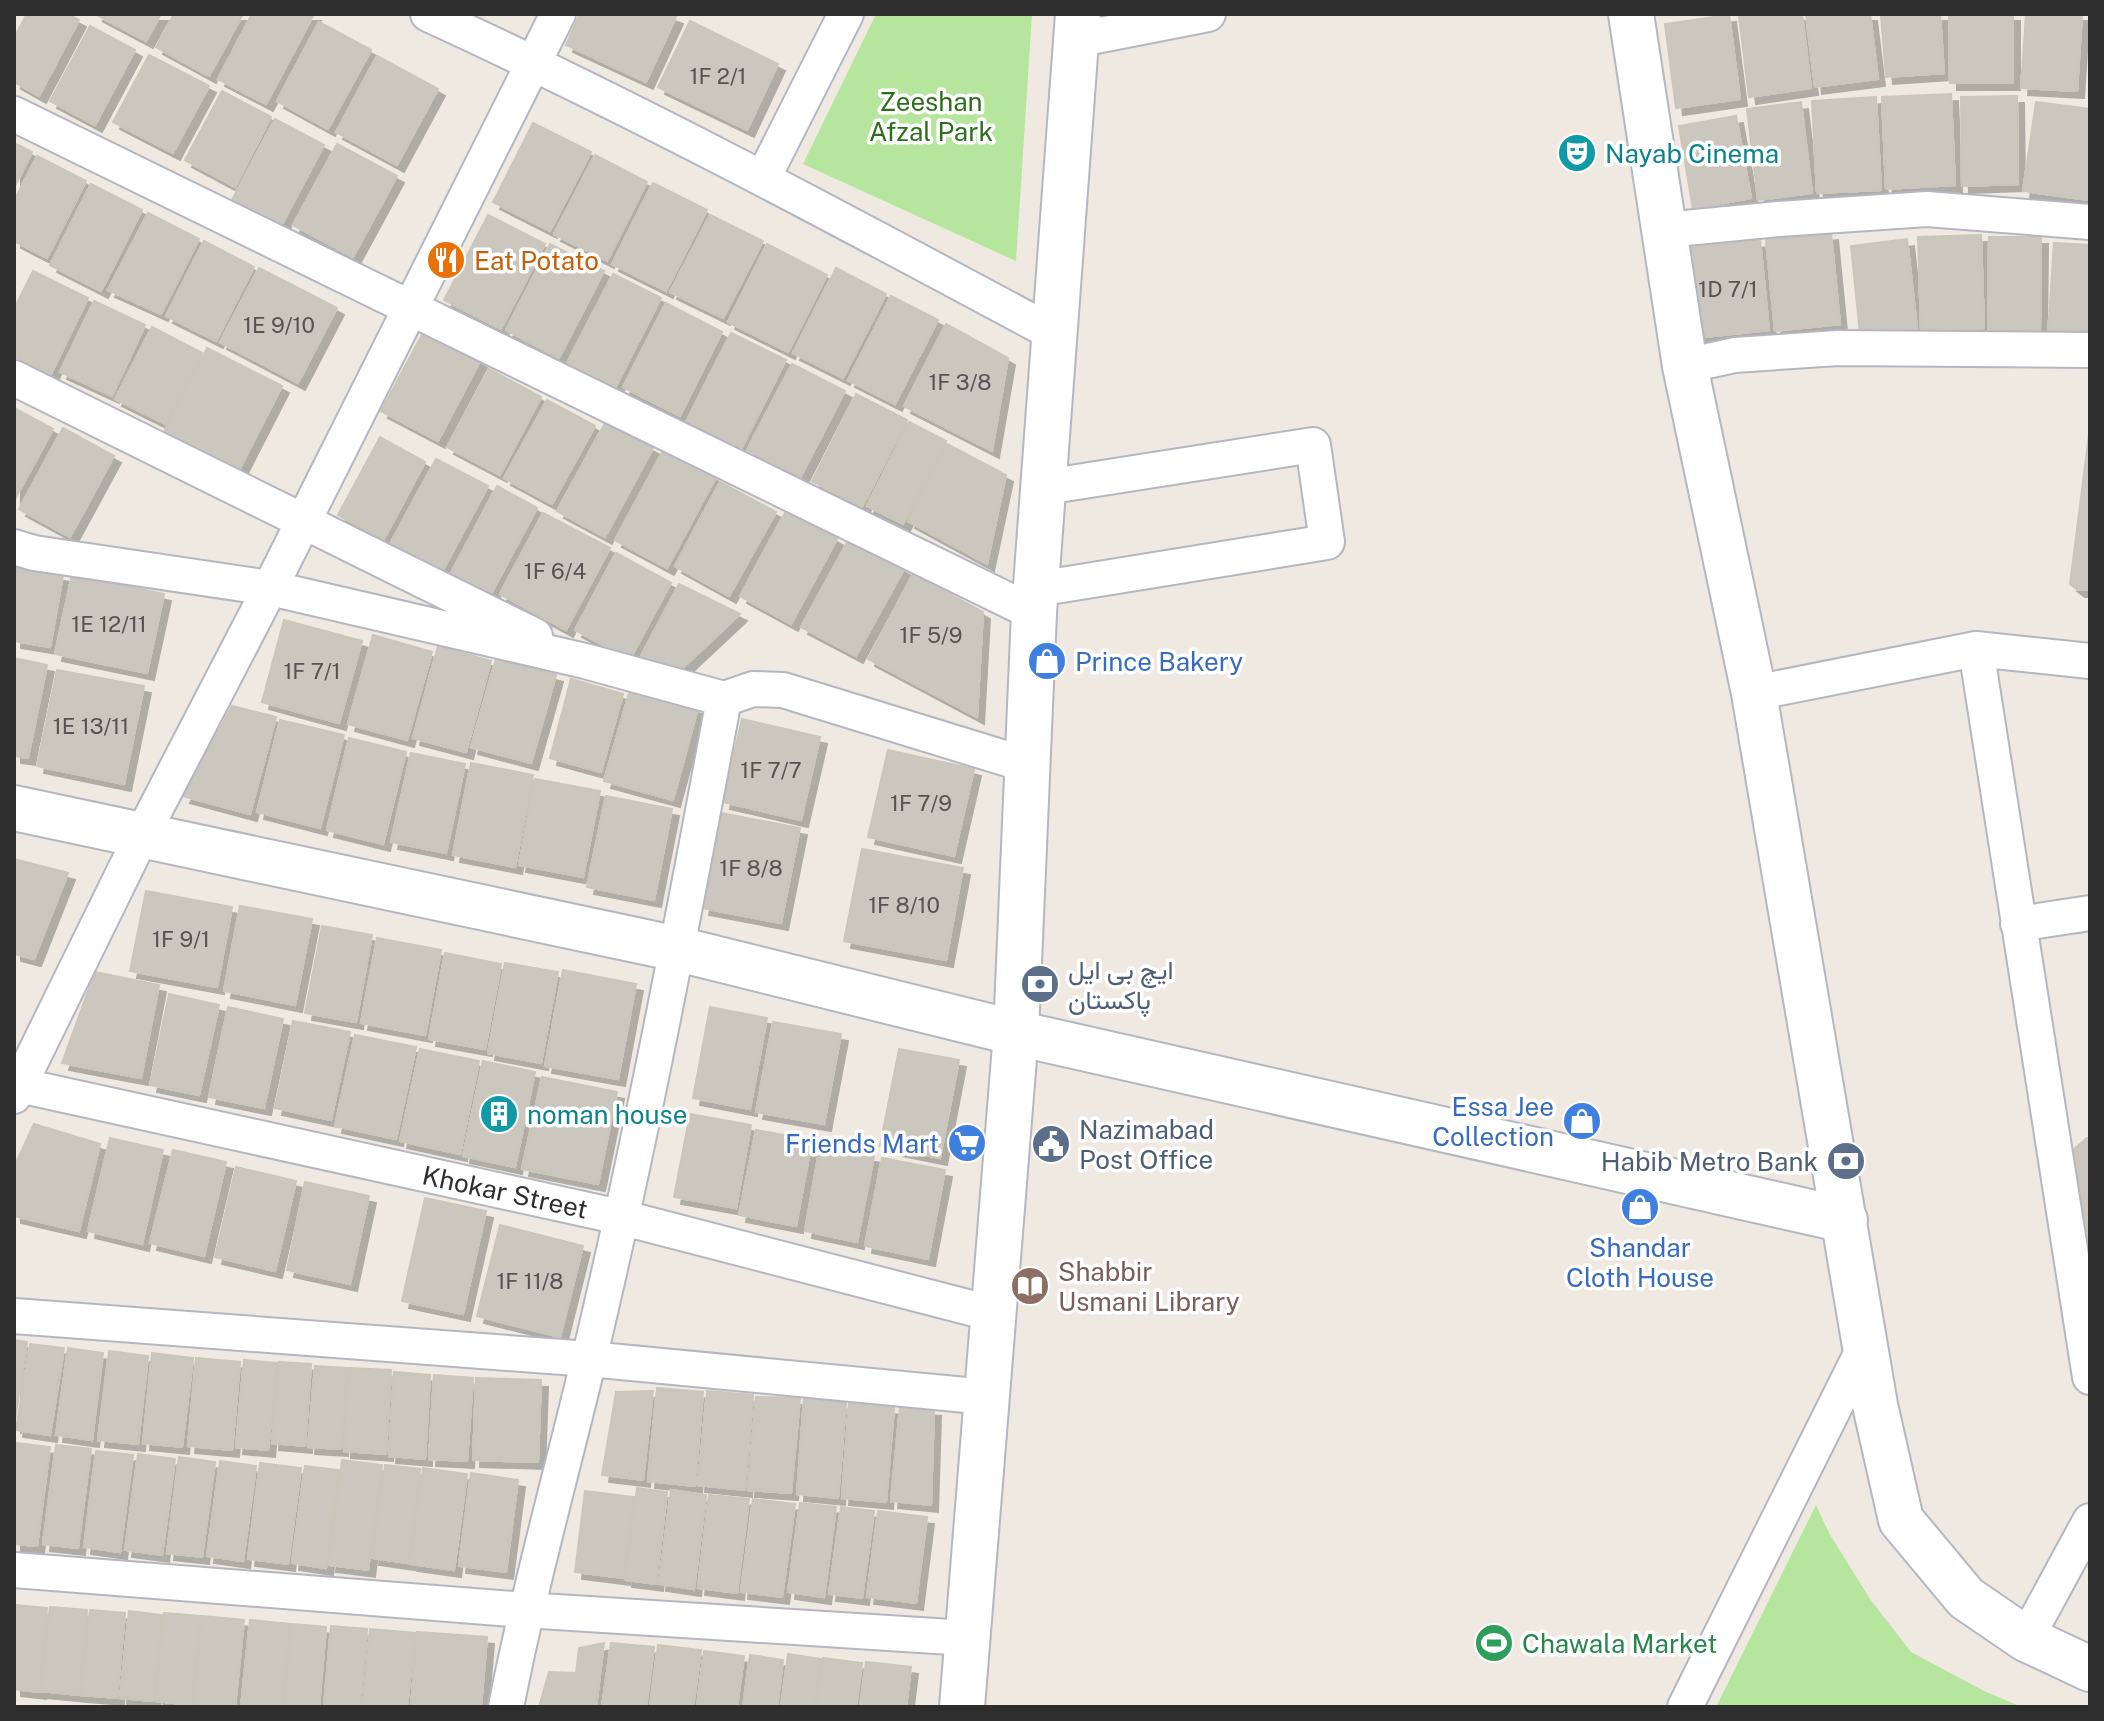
<svg xmlns="http://www.w3.org/2000/svg" width="2104" height="1721" font-family="'Public Sans',Vazirmatn,sans-serif">
<defs>
<filter id="shadow"><feDropShadow dx="7" dy="7" stdDeviation="0" flood-color="#0004"/></filter>
</defs>
<rect width="100%" height="100%" fill="#efe9e1"/>
<path fill="#b6e59e" d="M876,14H1032L1016,261L803,164Z
M1816,1505L1829,1533L1870,1599L1911,1652L1984,1691L2022,1707H1716Z"/>
<path fill="#cbc7bf" stroke="#cbc5ba" stroke-width="2" filter="url(#shadow)" d="M27,14H67L79,20L39,96L14,82V38Z
M95,14H161L146,41Z
M174,14H243L209,76L156,47Z
M252,14H314L266,104L218,79Z
M580,14H668L676,17L646,82L566,45Z
M1753,14H1802L1811,88L1749,97L1739,16Z
M1806,14H1870L1878,79L1815,87Z
M1881,14H1940L1944,73L1886,77Z
M1949,14H2013V83H1950Z
M2026,14H2082L2077,91L2021,88Z
M1729,15L1740,99L1676,108L1665,24Z
M690,21L778,64L747,130L658,87Z
M319,22L371,50L328,129L277,101Z
M90,26L135,50L95,125L50,101Z
M149,55L209,86L173,153L113,122Z
M377,56L438,89L397,165L336,132Z
M222,91L271,117L235,187L185,160Z
M1951,94L1955,185L1886,189L1882,97Z
M2017,96L2018,184L1962,186L1961,97Z
M1876,97L1881,190L1817,193L1812,101Z
M1801,102L1812,193L1758,200L1747,109Z
M2036,102L2090,109V200L2023,191Z
M1736,116L1751,198L1693,209L1679,126Z
M275,119L324,145L281,226L232,200Z
M533,123L591,152L550,231L493,202Z
M14,143L32,152L14,188Z
M337,144L397,176L353,257L293,225Z
M595,155L647,182L607,261L554,234Z
M37,156L86,181L47,258L14,241V201Z
M653,183L707,210L666,291L612,264Z
M91,184L142,210L101,291L50,265Z
M148,213L199,239L161,314L108,290Z
M488,215L545,244L501,329L444,300Z
M710,215L763,241L723,318L670,292Z
M1831,233L1840,324L1775,331L1766,240Z
M1981,235L1984,328L1921,330L1918,237Z
M1989,237H2041L2040,330L1988,331Z
M1907,239L1917,328L1860,334L1851,246Z
M1760,240L1769,330L1696,338L1687,248Z
M204,241L254,267L216,341L166,316Z
M2054,243L2090,245V336L2048,334Z
M550,244L604,271L559,358L506,330Z
M767,244L827,275L788,352L728,322Z
M259,268L337,308L298,383L220,342Z
M836,268L886,294L843,378L793,353Z
M33,271L88,298L51,374L14,356V309Z
M613,274L661,298L615,388L567,363Z
M891,296L938,320L895,404L848,380Z
M94,301L145,325L112,396L60,372Z
M666,303L722,332L680,416L623,387Z
M946,324L1008,358L992,451L904,406Z
M152,327L202,353L165,424L115,399Z
M424,331L480,361L438,441L381,411Z
M731,333L786,360L741,449L686,422Z
M207,348L282,386L238,472L163,434Z
M792,364L845,391L800,478L747,450Z
M489,369L541,397L500,475L447,447Z
M856,394L907,420L862,507L812,481Z
M547,400L595,426L552,504L504,478Z
M14,408L53,429L14,501Z
M909,422L946,441L903,524L867,506Z
M605,423L653,448L605,537L557,511Z
M2090,427V590H2078L2070,584Z
M63,428L114,456L70,537L19,509Z
M380,437L425,462L384,539L338,515Z
M947,444L1006,475L987,564L908,521Z
M664,449L716,477L667,568L615,540Z
M436,459L488,486L442,572L390,544Z
M720,482L776,512L729,596L675,566Z
M497,486L537,508L491,594L451,573Z
M786,511L837,539L791,624L740,596Z
M543,513L610,548L566,630L500,594Z
M849,539L904,569L856,656L801,627Z
M616,553L671,583L630,659L575,630Z
M16,566L63,575L50,647L14,641Z
M913,574L983,612L977,717L868,659Z
M72,575L164,594L147,673L55,654Z
M679,584L740,614L675,675L640,658Z
M284,620L362,641L339,723L262,702Z
M373,635L432,652L407,740L348,724Z
M438,646L491,661L466,752L413,738Z
M14,658L47,665L28,758L14,756Z
M496,659L556,675L531,763L471,747Z
M57,670L144,686L124,784L37,766Z
M571,679L623,694L601,772L550,758Z
M630,690L698,708L673,800L604,781Z
M232,706L276,717L250,814L183,796Z
M742,719L820,737L801,820L723,802Z
M280,720L344,735L320,828L257,812Z
M349,738L406,752L383,844L327,830Z
M888,750L974,769L954,856L868,837Z
M411,753L465,764L446,853L391,842Z
M471,763L533,775L515,867L453,855Z
M535,779L600,791L583,877L519,865Z
M606,796L672,809L654,900L587,887Z
M721,813L800,828L781,923L702,908Z
M862,849L963,868L946,960L844,941Z
M14,859L68,873L34,959L14,954Z
M146,891L232,907L217,987L130,971Z
M240,906L312,919L295,1005L224,991Z
M322,926L372,935L356,1022L305,1013Z
M377,938L441,950L425,1035L361,1023Z
M445,953L501,964L485,1049L429,1039Z
M505,963L558,972L541,1063L488,1053Z
M563,970L636,984L618,1079L545,1066Z
M95,972L159,985L141,1078L62,1063Z
M169,994L219,1005L199,1095L150,1085Z
M228,1007L283,1019L264,1108L209,1097Z
M710,1007L767,1018L750,1109L693,1098Z
M293,1021L350,1032L331,1120L275,1108Z
M773,1022L841,1034L824,1124L756,1112Z
M355,1035L416,1047L396,1139L335,1126Z
M420,1049L479,1061L460,1154L400,1141Z
M899,1049L959,1060L940,1158L880,1146Z
M483,1061L535,1072L515,1167L463,1156Z
M542,1077L617,1092L598,1184L522,1169Z
M690,1114L751,1125L736,1208L674,1197Z
M34,1124L100,1144L79,1231L14,1216V1167Z
M756,1130L812,1140L796,1226L739,1215Z
M110,1138L163,1150L142,1244L88,1231Z
M2087,1138H2090V1289L2068,1164L2075,1148Z
M820,1146L874,1156L857,1242L805,1231Z
M173,1150L226,1162L204,1256L150,1243Z
M882,1158L945,1170L928,1259L865,1246Z
M236,1167L296,1181L275,1271L215,1257Z
M305,1182L369,1196L350,1284L287,1270Z
M425,1198L486,1211L463,1314L402,1301Z
M500,1225L583,1246L560,1337L477,1316Z
M14,1340L27,1342L14,1427Z
M30,1344L64,1348L50,1435L16,1430Z
M68,1348L103,1353L92,1440L56,1435Z
M109,1351L148,1356L138,1444L98,1440Z
M152,1353L193,1358L182,1447L143,1443Z
M196,1358L240,1362L232,1450L188,1446Z
M244,1360L277,1363L268,1450L236,1447Z
M279,1362L311,1364L305,1446L272,1443Z
M315,1366L347,1368L341,1449L308,1447Z
M349,1368L391,1370L386,1454L344,1451Z
M394,1372L430,1375L425,1459L389,1456Z
M434,1375L473,1378L467,1461L429,1459Z
M476,1378L541,1380L538,1462L473,1460Z
M657,1388L703,1392L695,1486L648,1481Z
M653,1391L643,1480L602,1475L616,1392Z
M707,1391L753,1395L745,1490L698,1485Z
M756,1397L800,1398L791,1493L748,1490Z
M804,1398L846,1403L838,1498L797,1494Z
M849,1403L894,1408L886,1502L842,1498Z
M900,1407L934,1409L931,1505L891,1501Z
M17,1443L50,1447L37,1546L14,1544V1467Z
M56,1445L91,1449L78,1548L43,1544Z
M96,1451L133,1455L120,1552L84,1547Z
M138,1454L175,1459L162,1555L125,1550Z
M179,1457L215,1462L202,1557L167,1553Z
M342,1460L382,1465L368,1570L329,1565Z
M220,1461L256,1466L243,1561L207,1556Z
M260,1463L301,1468L288,1564L248,1559Z
M385,1465L420,1469L408,1563L372,1558Z
M305,1466L339,1470L326,1568L292,1563Z
M423,1468L467,1474L454,1570L410,1564Z
M471,1473L518,1480L506,1572L459,1566Z
M637,1488L667,1492L656,1584L625,1580Z
M671,1490L706,1495L694,1589L659,1584Z
M585,1491L634,1497L623,1578L575,1572Z
M709,1495L749,1499L737,1593L698,1588Z
M753,1499L795,1504L782,1597L741,1592Z
M800,1503L836,1507L824,1597L788,1592Z
M841,1507L874,1511L862,1598L829,1594Z
M878,1511L927,1517L916,1603L867,1597Z
M14,1605L47,1608L39,1692L14,1689Z
M50,1607L87,1610L79,1695L41,1691Z
M90,1610L125,1613L117,1698L81,1695Z
M129,1611L162,1615L153,1701L120,1698Z
M164,1613L200,1616L191,1705L156,1701Z
M202,1616L244,1620L235,1707L194,1705Z
M250,1620L290,1624L281,1707H241Z
M292,1624L326,1627L319,1707H284Z
M331,1626L367,1629L360,1707H324Z
M370,1629L415,1633L407,1707H363Z
M417,1632L487,1637L481,1707H411Z
M604,1643L596,1707H539L549,1672L576,1673L579,1648Z
M611,1643L654,1647L646,1707H602Z
M658,1645L701,1650L693,1707H650Z
M704,1651L744,1656L737,1707H697Z
M788,1654L821,1659L814,1707H781Z
M750,1655L783,1660L777,1707H743Z
M823,1658L862,1663L856,1707H816Z
M866,1662L911,1667L906,1707H860Z"/>
<g fill="none" stroke-linecap="round" stroke-linejoin="round">
<g stroke="#b4b7c1" stroke-width="38">
<path id="street" d="M428,14C640,111 846,222 1053,333
M1075,40L1208,14
M14,114L1034,613
M763,178L846,14
M1665,230L1779,219L1927,209L2090,222
M1685,366L1735,355L1838,348L2090,350
M14,378L535,636
M14,547L34,553L270,588L585,661L724,699C683,920 641,1141 589,1359C561,1475 529,1590 506,1707
M1037,589L1327,542L1313,445L1045,487
M1976,649L2090,1377
M1754,693L1976,649L2090,661
M724,699L753,689L783,690L1027,765
M2018,924L2090,913
M14,1084L620,1217L994,1314
M14,1096L142,835L270,588L558,14
M14,1316L589,1359L987,1397
M14,1570L525,1610L967,1638
M2026,1639L2090,1521
M1685,1707L1866,1344"/>
</g>
<g stroke="#b4b7c1" stroke-width="48">
<path id="secondary" d="M1631,14L1685,366L1754,693L1875,1405L1901,1520L1966,1598L2026,1639L2090,1669
M14,808L678,949L1016,1033L1845,1220
M962,1707L1016,1033L1034,613L1078,14"/>
</g>
<use href="#street" stroke="#fff" stroke-width="34"/>
<use href="#secondary" stroke="#fff" stroke-width="44"/>
</g>
<defs>
<g id="theatre-disc" transform="scale(2)"><circle r="9.5" fill="#0f9aa8" stroke="#fff"/><path d="M-5-5.5Q0-4 5-5.5V0Q5 5 0 6Q-5 5-5 0ZM-3.3-2.5H-1v1.5H-3.3ZM1-2.5H3.3v1.5H1ZM-2.8 1Q0 5.5 2.8 1Z" fill="#fff"/></g>
<g id="restaurant-disc" transform="scale(2)"><circle r="9.5" fill="#e8710a" stroke="#fff"/><path d="M-5-6h1v4h1v-4h1v4h1v-4h1v5L-1.5 .5V6h-2V.5L-5-1ZM5-6V6H3V1.5H1.5Q1.5-4 5-6Z" fill="#fff"/></g>
<g id="shop-disc" transform="scale(2)"><circle r="9.5" fill="#3f7fe0" stroke="#fff"/><path d="M-5-2.5h2.3a2.7 3.5 0 0 1 5.4 0H5L5.5 6h-11ZM-1.5-2.5h3a1.5 2.3 0 0 0-3 0Z" fill="#fff"/></g>
<g id="bank-disc" transform="scale(2)"><circle r="9.5" fill="#5c6f8a" stroke="#fff"/><path d="M-6-4H6V4H-6ZM0-2.3a2.3 2.3 0 1 0 0 4.6a2.3 2.3 0 1 0 0-4.6Z" fill="#fff"/></g>
<g id="building-disc" transform="scale(2)"><circle r="9.5" fill="#0f9aa8" stroke="#fff"/><path d="M-4-6H4V6H1V3H-1V6H-4ZM-2.5-4.3h1.7v1.8h-1.7ZM.8-4.3h1.7v1.8H.8ZM-2.5-1h1.7V.8h-1.7ZM.8-1h1.7V.8H.8Z" fill="#fff"/></g>
<g id="supermarket-disc" transform="scale(2)"><circle r="9.5" fill="#3f7fe0" stroke="#fff"/><path d="M-6-5.5h2.5l.6 2H6L4.5 2H-2.5L-4.4-4H-6ZM-1.5 3.2a1.3 1.3 0 1 0 .1 0ZM3 3.2a1.3 1.3 0 1 0 .1 0Z" fill="#fff"/></g>
<g id="civic-disc" transform="scale(2)"><circle r="9.5" fill="#5c6f8a" stroke="#fff"/><path d="M-.6-6.5H3V-4.5H.6V-3L4-1V1h2V6H-6V1h2V-1L-.6-3ZM-1.2 2.5V6h2.4V2.5Z" fill="#fff"/></g>
<g id="library-disc" transform="scale(2)"><circle r="9.5" fill="#8d6e63" stroke="#fff"/><path d="M-6-4Q-3-5.5-.7-3.5V5Q-3 3-6 4ZM6-4Q3-5.5 .7-3.5V5Q3 3 6 4Z" fill="#fff"/></g>
<g id="stadium-disc" transform="scale(2)"><circle r="9.5" fill="#2e9e5b" stroke="#fff"/><path d="M0-5a6.5 5 0 1 0 0 10a6.5 5 0 1 0 0-10ZM-3.5-1.8h7v3.6h-7Z" fill="#fff"/></g>
</defs>
<g fill-rule="evenodd">
<use href="#theatre-disc" x="1577" y="153"/>
<use href="#restaurant-disc" x="446" y="260"/>
<use href="#shop-disc" x="1047" y="661"/>
<use href="#bank-disc" x="1040" y="984"/>
<use href="#building-disc" x="499" y="1114"/>
<use href="#shop-disc" x="1582" y="1121"/>
<use href="#supermarket-disc" x="967" y="1143"/>
<use href="#civic-disc" x="1051" y="1144"/>
<use href="#bank-disc" x="1846" y="1161"/>
<use href="#shop-disc" x="1640" y="1207"/>
<use href="#library-disc" x="1030" y="1286"/>
<use href="#stadium-disc" x="1494" y="1643"/>
</g>
<g text-anchor="middle" dominant-baseline="central" stroke-width="7" stroke-linejoin="round" paint-order="stroke">
<g font-size="22" fill="#555452">
<text x="718" y="76">1F 2/1</text>
<text x="1728" y="289">1D 7/1</text>
<text x="279" y="325">1E 9/10</text>
<text x="960" y="382">1F 3/8</text>
<text x="555" y="571">1F 6/4</text>
<text x="109" y="624">1E 12/11</text>
<text x="931" y="635">1F 5/9</text>
<text x="312" y="671">1F 7/1</text>
<text x="91" y="726">1E 13/11</text>
<text x="771" y="770">1F 7/7</text>
<text x="921" y="803">1F 7/9</text>
<text x="751" y="868">1F 8/8</text>
<text x="904" y="905">1F 8/10</text>
<text x="181" y="939">1F 9/1</text>
<text x="530" y="1281">1F 11/8</text>
</g>
<g font-size="26" fill="#2c6e1b" stroke="#fff">
<text x="931" y="101">Zeeshan<tspan x="931" dy="30">Afzal Park</tspan></text>
</g>
<g font-size="26" fill="#0d838f" stroke="#fff" text-anchor="start">
<text x="1605" y="153">Nayab Cinema</text>
<text x="527" y="1114">noman house</text>
</g>
<g font-size="26" fill="#c56008" stroke="#fff" text-anchor="start">
<text x="474" y="260">Eat Potato</text>
</g>
<g font-size="26" fill="#366cbe" stroke="#fff" text-anchor="end">
<text x="1075" y="661" text-anchor="start">Prince Bakery</text>
<text x="1554" y="1106">Essa Jee<tspan x="1554" dy="30">Collection</tspan></text>
<text x="939" y="1143">Friends Mart</text>
<text x="1640" y="1247" text-anchor="middle">Shandar<tspan x="1640" dy="30">Cloth House</tspan></text>
</g>
<g font-size="26" fill="#4e5e75" stroke="#fff" text-anchor="start">
<text x="1068" y="969">ایچ بی ایل<tspan x="1068" dy="30">پاکستان</tspan></text>
<text x="1079" y="1129">Nazimabad<tspan x="1079" dy="30">Post Office</tspan></text>
<text x="1818" y="1161" text-anchor="end">Habib Metro Bank</text>
</g>
<g font-size="26" fill="#2e2e2e" stroke="#fff">
<text transform="translate(505 1192) rotate(12)">Khokar Street</text>
</g>
<g font-size="26" fill="#785e54" stroke="#fff" text-anchor="start">
<text x="1058" y="1271">Shabbir<tspan x="1058" dy="30">Usmani Library</tspan></text>
</g>
<g font-size="26" fill="#27864d" stroke="#fff" text-anchor="start">
<text x="1522" y="1643">Chawala Market</text>
</g>
</g>
<rect width="2104" height="1721" fill="none" stroke="#2e2e2e" stroke-width="32"/>
</svg>
